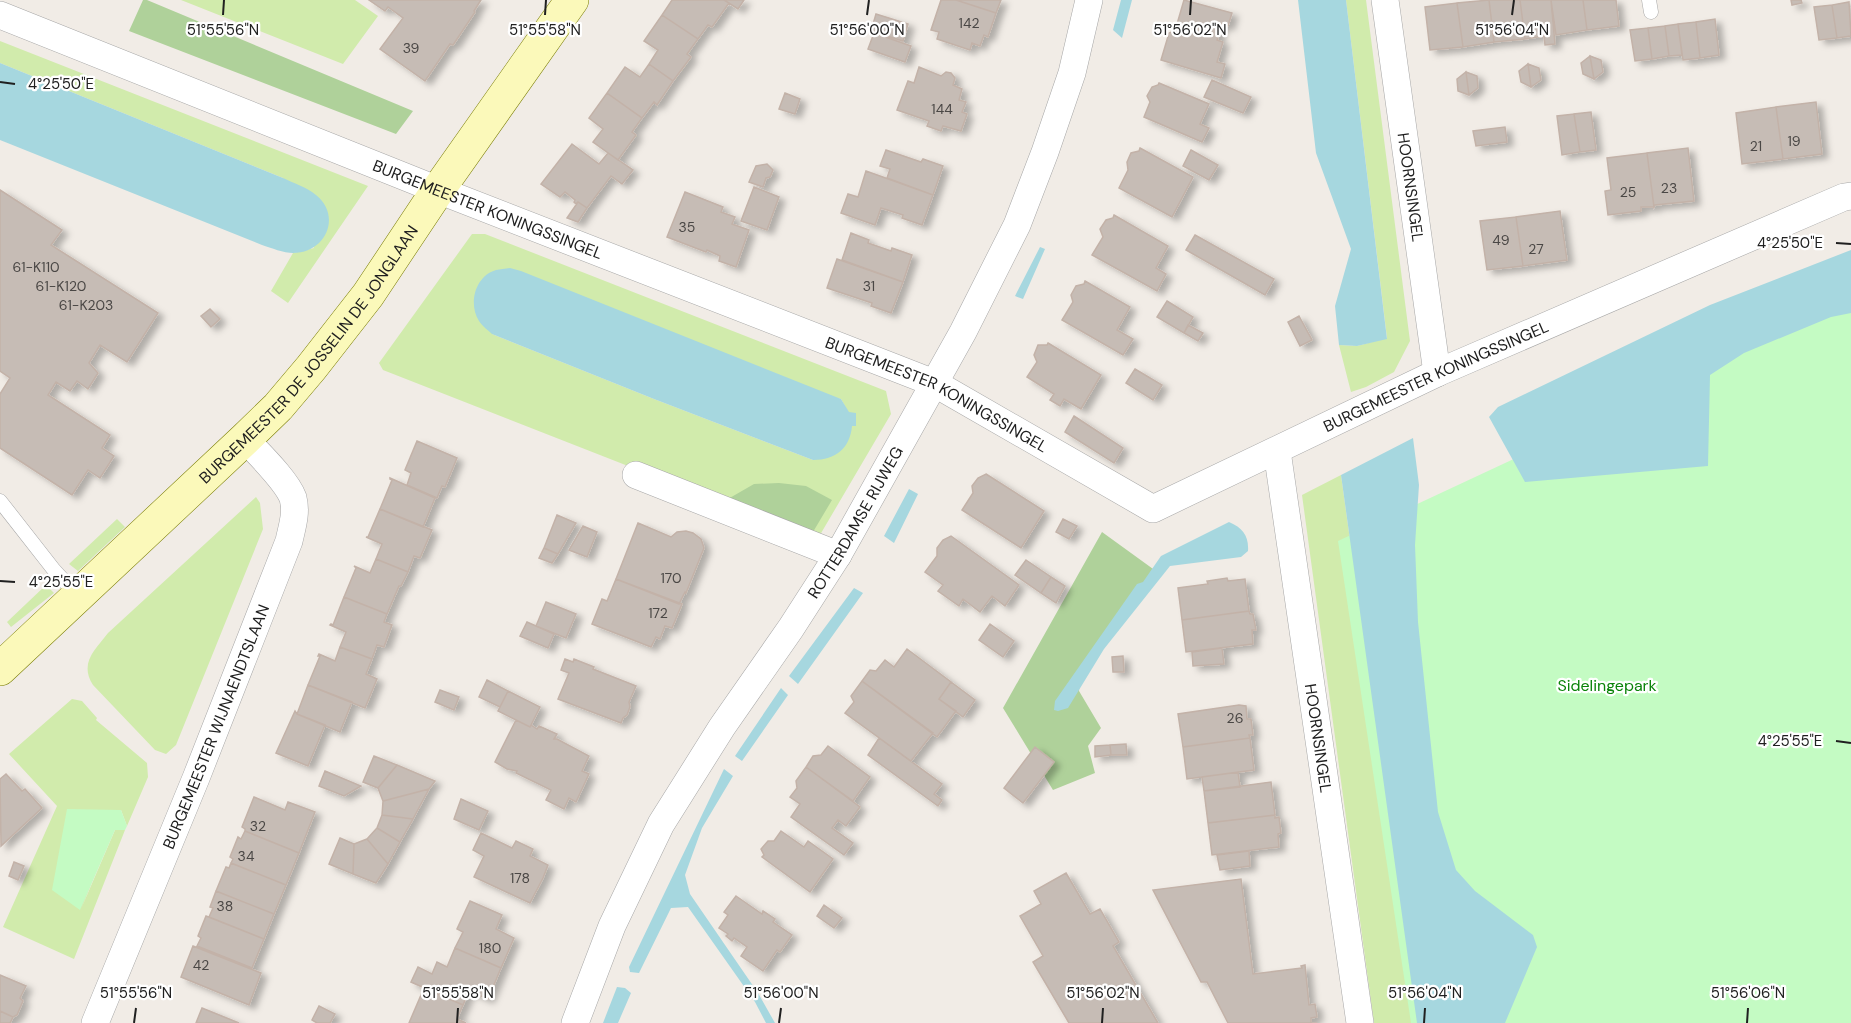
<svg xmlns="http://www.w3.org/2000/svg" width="1851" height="1023" font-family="'DM Sans',sans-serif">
<defs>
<filter id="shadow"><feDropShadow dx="6" dy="4" stdDeviation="3" flood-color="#0004"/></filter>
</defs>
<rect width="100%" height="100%" fill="#f1ece6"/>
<path fill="#d1ebac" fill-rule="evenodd" d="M181,0H355L378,16L343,64Z
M1346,0H1366L1410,341L1394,372L1366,387L1351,392L1339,345L1357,346L1387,338Z
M0,41L368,186L288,303L271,291L293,253L314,248L283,178L0,63Z
M472,234H485L886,391L891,414L817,540L383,370L379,363ZM492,334L841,399L856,426L852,425L813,460L654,399Z
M1341,475L1417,1023H1374L1302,495Z
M256,497L260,503L263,529L176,745L166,754L155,750L93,685C79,663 95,650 108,633Z
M117,519L125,527L78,571L69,564Z
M46,585L54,593L11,627L7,622Z
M72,699L82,701L97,718L96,720L147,763L148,777L127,826L121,810L81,909L115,830H125L74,959L3,927L57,806L9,754Z"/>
<path fill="#afd19a" d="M143,0H147L413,111L396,134L129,31Z
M779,483L806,486L832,500L810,537L721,503L754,484Z
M1102,532L1160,574L1081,670L1079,691L1101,728L1088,746L1095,773L1053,790L1003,708Z"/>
<path fill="#c4fbc3" d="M1851,294V1023H1411L1338,541L1593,422Z
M67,809L121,810L127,826L125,830H115L80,910L52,890Z"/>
<path fill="#a6d7df" d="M1121,0H1132L1122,38L1113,30Z
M1298,0H1346L1387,339L1357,346L1339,345L1335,306L1351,249L1316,153Z
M0,63L283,178C293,183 307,187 316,195C342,216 326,253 293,253C284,253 271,248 262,245L0,140Z
M1040,247L1045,249L1023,299L1015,296Z
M1851,250V313L1831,317L1744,353L1710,375L1708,466L1525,482L1489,417L1498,407L1710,305Z
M510,268L521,271L841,399L849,412L856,413V426H852C850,448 836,460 813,460L654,399L492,334C488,330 482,326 479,321C468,304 475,276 496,270C500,269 505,269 510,268Z
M1413,438L1419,485L1415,545L1418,622L1438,812L1456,870L1475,891L1533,935L1537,947L1505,1023H1417L1341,475Z
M909,489L918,494L894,543L884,536Z
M1229,522C1243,528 1249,536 1248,551L1241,557L1170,566L1104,649L1068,708L1058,711L1054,710L1055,701L1137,584L1143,582L1161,556Z
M854,588L863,593L798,684L789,676Z
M781,688L788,695L742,761L735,756Z
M724,769L733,776L702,828L685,875L690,894L758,993L775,1023H766L755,1002L688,907L671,908L639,973L630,972L629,967Z
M617,987L625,988L631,993L618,1023H603Z"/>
<path fill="#c6bcb5" stroke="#c3b2a8" stroke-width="1.5" filter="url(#shadow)" d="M369,0H481L474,11L475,12L453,45L450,44L425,81L380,49L403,18L388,7L385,11Z
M672,0H724L729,3L712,27L708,25L698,39L662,15Z
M724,0H744L738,9Z
M941,0H956L996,13L988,37L984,35L980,46L972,43L970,50L937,39L939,32L931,30Z
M956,0H1001L996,13Z
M1184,0L1232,13L1228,26L1222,24L1217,40L1223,42L1217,62L1225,64L1221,78L1161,60L1169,33L1175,31Z
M1489,0L1494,42L1463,47L1457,3Z
M1489,0H1520L1525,39L1494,42Z
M1520,0H1551L1555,44L1545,45L1544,36L1525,39Z
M1551,0H1583L1587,30L1556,35Z
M1583,0H1616L1619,26L1587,30Z
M1791,0H1801L1802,3L1792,5Z
M1849,2L1851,36L1837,38L1832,5Z
M1457,3L1463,47L1430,50L1425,7Z
M1832,5L1837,38L1819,40L1814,7Z
M876,14L908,24L903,41L871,31Z
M662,15L698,39L687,54L691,57L673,81L649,64L658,50L644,41Z
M1715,19L1719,55L1700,58L1696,22Z
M1696,22L1700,58L1683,60L1678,24Z
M1678,24L1682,55L1669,56L1665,26Z
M1665,26L1669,56L1652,59L1648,28Z
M1648,28L1652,59L1635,61L1630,30Z
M874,33L911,46L905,62L868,49Z
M1590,56L1601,60L1603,72L1594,79Z
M1590,56L1594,79L1583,74L1581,63Z
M649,64L673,81L657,105L654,102L642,118L607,93L625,67L640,77Z
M1528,64L1539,68L1541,80L1531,87Z
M1528,64L1531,87L1521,82L1519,71Z
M919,67L941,76L946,72L951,73L955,78L953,85L962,89L959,100L966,102L962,112L967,114L961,131L943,126L941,131L927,126L929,121L897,110L908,81L914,83Z
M1466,72L1477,76L1478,88L1469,95Z
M1466,72L1469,95L1458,91L1457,79Z
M1212,80L1251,97L1243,113L1204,97Z
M1159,83L1209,104L1200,124L1209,128L1202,142L1144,117L1150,102L1147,96L1152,87L1158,85Z
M607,93L642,118L632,132L636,135L618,160L593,142L603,129L589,118Z
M785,93L800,99L795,114L779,109Z
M1816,102L1822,154L1783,159L1776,107Z
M1776,107L1783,159L1742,164L1736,113Z
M1591,112L1596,150L1580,152L1574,114Z
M1574,114L1580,152L1562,155L1557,116Z
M1505,127L1507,142L1476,146L1473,131Z
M572,144L599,164L608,153L633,170L622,184L611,176L587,208L578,202L576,204L574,202L575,200L565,192L560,197L541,184Z
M1140,148L1193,177L1172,217L1119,188L1128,170L1127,162L1131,153L1139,151Z
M1688,148L1694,201L1655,205L1654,207L1647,153Z
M886,150L921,162L923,159L943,166L933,195L887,178L890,169L880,166Z
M1191,150L1218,165L1209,180L1183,166Z
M1647,153L1654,207H1641V211L1608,215L1605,191L1611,190L1607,158Z
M767,164L773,170L770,177L766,178L763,187L749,182L756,166Z
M866,171L933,195L922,225L902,218L903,215L881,208L875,225L841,213L848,194L858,197Z
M754,187L779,197L767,230L741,221Z
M0,190L62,230L51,245L158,313L127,362L100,345L89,363L98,373L88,389L77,381L70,391L56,382L48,395L110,435L102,448L114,456L100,478L88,470L72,495L0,448V394L10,378L0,371Z
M685,192L723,207L721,212L735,217L732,224L749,230L736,267L719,261L720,256L707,250L706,252L667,237Z
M578,202L587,208L578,222L567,218Z
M1560,211L1567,260L1523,266L1516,217Z
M1114,215L1168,246L1156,268L1166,274L1157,291L1092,255L1103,237L1100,229L1106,220L1113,218Z
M1516,217L1523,266L1487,270L1480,221Z
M851,233L869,240L868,243L891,251L892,248L912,255L903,282L842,260Z
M1195,235L1274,279L1265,295L1186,250Z
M837,259L903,282L891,313L871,306L872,303L827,288Z
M1085,281L1130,307L1117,330L1133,339L1123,355L1062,320L1073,302L1071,295L1076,286L1084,284Z
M1167,301L1193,317L1184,333L1157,317Z
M210,309L220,319L211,327L201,316Z
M1299,316L1312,340L1300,346L1288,322Z
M1188,325L1203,333L1198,341L1184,333Z
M1048,343L1101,375L1081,409L1064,399L1060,406L1050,400L1054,394L1027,377L1037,362L1034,355L1038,345H1047Z
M1135,369L1162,385L1153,400L1126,383Z
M1074,416L1123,448L1114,463L1065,432Z
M417,441L457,458L445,487L442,486L437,498L407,485L411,473L405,470Z
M986,474L1044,511L1021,548L962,510L973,493L972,486L978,478Z
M390,478L435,498L423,527L380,509L392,480L390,479Z
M380,509L432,530L420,558L414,556L408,572L376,559L382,544L366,537H368Z
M557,515L576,523L558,554L544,548Z
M1063,519L1077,526L1069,539L1056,532Z
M638,523L671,537L677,532L686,531L693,533L701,539L704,548L686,593L685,592L679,604L616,579Z
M583,526L597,532L587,557L569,550Z
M951,536L1019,585L1005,606L992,596L980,612L963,599L959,606L938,591L943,585L925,572L937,556V548L943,540Z
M544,548L558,554L552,563L539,558Z
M376,559L408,572L401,586H399L387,614L344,597L356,568L354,566L370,573Z
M1026,560L1051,577L1041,593L1015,575Z
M1051,577L1065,586L1056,603L1041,593Z
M1227,578L1228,581L1245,579L1249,611L1182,620L1178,588L1208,584L1207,581Z
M616,579L682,604L672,628L665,626L660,639L656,637L651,647L592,624L602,599L607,601Z
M344,597L387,614L384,622L392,625L384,647L377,645L372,659L340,647L346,632L330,625L331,624L333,625Z
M546,602L576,614L566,638L536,626Z
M1249,611L1250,614H1253L1256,630H1252L1253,644L1186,652L1182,620Z
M527,622L554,634L548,648L520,636Z
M990,624L1014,641L1003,657L979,640Z
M340,647L372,659L366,674L377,679L365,708L308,685L320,656H318L319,654L335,661Z
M1222,648L1224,664L1193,666L1192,652Z
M907,649L951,682L939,699L956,711L937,737L862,681L870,670L876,671L885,660L894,667Z
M1123,656L1124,672H1113L1112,657Z
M565,659L573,662L574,659L594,667L593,669L636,686L629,702L630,707L627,715L623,718L621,723L558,699L569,673L561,670Z
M487,680L508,691L500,707L479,697Z
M862,681L933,733L911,761L845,713L854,702L851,696Z
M951,682L975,700L963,717L939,699Z
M308,685L352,702L340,732L297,714Z
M440,690L459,697L454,710L435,702Z
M508,691L540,707L530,727L498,711Z
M1239,705L1246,706L1247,719H1251L1253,735H1249L1250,738L1183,747L1178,714Z
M295,711L297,714L325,725L308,766L276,753Z
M516,720L530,727L531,725L537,729L539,726L557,734L554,739H557L589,756L582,771L589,774L576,802L569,798L564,809L546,800L551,790L516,773L517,771L507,769L495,762Z
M879,738L942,784L934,794L942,800L938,806L868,755Z
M1250,738L1254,770L1187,779L1183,747Z
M1126,744L1127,755H1111L1110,745Z
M1110,745L1111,755L1095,757V746Z
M828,746L870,777L853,801L806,767L813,756L821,755Z
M1035,747L1054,762L1023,803L1004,788Z
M374,756L397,765L378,788L363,782Z
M397,765L435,781L429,789L383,801L378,788Z
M806,767L860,807L846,826L838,820L832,828L853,843L844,855L791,817L800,804L790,797L797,788L796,781Z
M325,771L361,786L344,796L319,786Z
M1238,772L1240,787L1204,791L1202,777Z
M6,774L22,791L25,789L42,808L1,846L0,779Z
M1271,782L1275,815L1208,823L1204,791Z
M429,789L413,819L382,815L383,801Z
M254,797L285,810L288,802L315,812L299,853L245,831V829L242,827Z
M461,799L488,811L479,830L454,819Z
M382,815L413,819L400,842L377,828Z
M1275,815V818L1279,817L1281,833L1278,834L1279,847L1212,855L1208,823Z
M377,828L400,842L388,864L367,839Z
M245,831L299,853L286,885L231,863L233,859L230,857L238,837L241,839Z
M781,831L804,847L808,841L833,859L810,892L762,857L764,855L761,849L768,841H774Z
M481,833L512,848L516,841L533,849L530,856L548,865L543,878L530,903L474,877L484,856L473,850Z
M340,838L354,844L353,874L329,864Z
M367,839L388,864L376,883L353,874L354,844Z
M1249,851L1250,866L1220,870L1217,855Z
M14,862L24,866L18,880L9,876Z
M231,863L286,885L274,914L216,891L226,867L229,868Z
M1066,873L1090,914L1100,909L1119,942L1113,946L1158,1023H1069L1033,962L1043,956L1020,916L1041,904L1034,891Z
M1241,879L1253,974L1302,968L1301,966L1305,965L1309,1005L1315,1004L1317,1017L1311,1018V1023H1317H1228L1207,982H1201L1153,890Z
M216,891L274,914L264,939L209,917L213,908L210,907Z
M736,896L762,914L763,911L775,919L773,922L792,935L780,952L777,950L763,971L741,956L747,947L734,938L732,941L726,936L728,934L719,928L728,915L724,912Z
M470,901L502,915L496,929L514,938L501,968L455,948L463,932L457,929Z
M824,905L842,918L834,928L817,916Z
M206,916L264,939L252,968L197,946L201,938L198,936Z
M193,946L261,973L249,1005L181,977Z
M455,948L501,968L488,999L469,991L463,1005L411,982L418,967L432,974L437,962L447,967Z
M0,975L26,986L20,998L23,1001L17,1015L13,1017L0,1011Z
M424,988L463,1005L457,1019L466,1023H409Z
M319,1006L335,1014L330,1023H317L312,1020Z
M202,1008L239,1023H196Z
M0,1011L13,1017L10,1023H0Z"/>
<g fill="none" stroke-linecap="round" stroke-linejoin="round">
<g stroke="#a7a7a7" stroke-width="15">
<path id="lane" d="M1649,0L1651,12
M0,501L54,570L78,596"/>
</g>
<g stroke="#a7a7a7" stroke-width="28">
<g id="street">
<path id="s1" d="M1385,0L1437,373"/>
<path id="s2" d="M0,15L438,190L934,383L1153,509L1437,373L1844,197L1851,196"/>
<path id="s3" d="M1277,451L1360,1023"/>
<path d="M636,475L838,555"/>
<path id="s4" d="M95,1023L196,778L289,541C292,527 297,513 293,498C287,481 258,453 245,439"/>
<path id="s5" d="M575,1023L612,926L661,824L722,727L791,628L838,555L963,332L1017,225L1045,152L1072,73L1089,0"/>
</g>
</g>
<g stroke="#797c03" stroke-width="34">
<g id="secondary">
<path id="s6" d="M0,669L245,439L278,407L311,368L368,295L438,190L572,0"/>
</g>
</g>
<use href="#lane" stroke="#fff" stroke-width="14"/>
<use href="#street" stroke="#fff" stroke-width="27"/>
<use href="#secondary" stroke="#fbf9ba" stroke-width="33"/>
</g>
<path fill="none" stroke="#202020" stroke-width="2" d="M223,15L224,0M545,15L546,0M867,15L869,0M1190,15L1191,0M1512,15L1514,0M0,82L15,84M1836,243L1851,244M0,581L15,582M1836,741L1851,743M134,1023L136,1008M457,1023L458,1008M779,1023L781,1008M1102,1023L1103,1008M1424,1023L1425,1008M1747,1023L1748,1008"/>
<g text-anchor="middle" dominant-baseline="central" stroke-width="4.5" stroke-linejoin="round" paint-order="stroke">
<g font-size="14" fill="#4a4745">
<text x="969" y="23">142</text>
<text x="411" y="48">39</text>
<text x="942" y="109">144</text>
<text x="1794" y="141">19</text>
<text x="1756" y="146">21</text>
<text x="1669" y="188">23</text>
<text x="1628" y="192">25</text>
<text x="687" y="227">35</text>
<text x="1501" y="240">49</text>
<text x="1536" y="249">27</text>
<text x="36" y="267">61-K110</text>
<text x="61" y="286">61-K120</text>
<text x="869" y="286">31</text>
<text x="86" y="305">61-K203</text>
<text x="671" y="578">170</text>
<text x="658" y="613">172</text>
<text x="1235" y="718">26</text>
<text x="258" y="826">32</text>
<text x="246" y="856">34</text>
<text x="520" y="878">178</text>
<text x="225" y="906">38</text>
<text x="490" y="948">180</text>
<text x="201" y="965">42</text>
</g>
<g font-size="16" fill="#202020" stroke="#fff">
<text stroke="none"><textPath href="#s1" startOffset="189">HOORNSINGEL</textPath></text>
<text stroke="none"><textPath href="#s2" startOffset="525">BURGEMEESTER KONINGSSINGEL</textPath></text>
<text stroke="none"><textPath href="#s6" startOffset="442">BURGEMEESTER DE JOSSELIN DE JONGLAAN</textPath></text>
<text stroke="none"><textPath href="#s2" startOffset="1569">BURGEMEESTER KONINGSSINGEL</textPath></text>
<text stroke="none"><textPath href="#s2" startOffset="1011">BURGEMEESTER KONINGSSINGEL</textPath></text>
<text stroke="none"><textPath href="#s5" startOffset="576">ROTTERDAMSE RIJWEG</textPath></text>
<text stroke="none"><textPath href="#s4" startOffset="320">BURGEMEESTER WIJNAENDTSLAAN</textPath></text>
<text stroke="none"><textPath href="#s3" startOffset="290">HOORNSINGEL</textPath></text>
</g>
<g font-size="16" fill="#0a8309" stroke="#fff">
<text x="1607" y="685">Sidelingepark</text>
</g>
</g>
<g font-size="15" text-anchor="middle" fill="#202020" stroke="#fff" stroke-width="4.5" stroke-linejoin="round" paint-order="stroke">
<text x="223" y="35">51°55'56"N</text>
<text x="545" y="35">51°55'58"N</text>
<text x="867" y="35">51°56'00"N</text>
<text x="1190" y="35">51°56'02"N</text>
<text x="1512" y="35">51°56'04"N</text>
<text x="61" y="89">4°25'50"E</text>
<text x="1790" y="248">4°25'50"E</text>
<text x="61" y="587">4°25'55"E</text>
<text x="1790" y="746">4°25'55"E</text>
<text x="136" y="998">51°55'56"N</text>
<text x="458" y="998">51°55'58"N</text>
<text x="781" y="998">51°56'00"N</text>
<text x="1103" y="998">51°56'02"N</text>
<text x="1425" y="998">51°56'04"N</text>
<text x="1748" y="998">51°56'06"N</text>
</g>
</svg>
